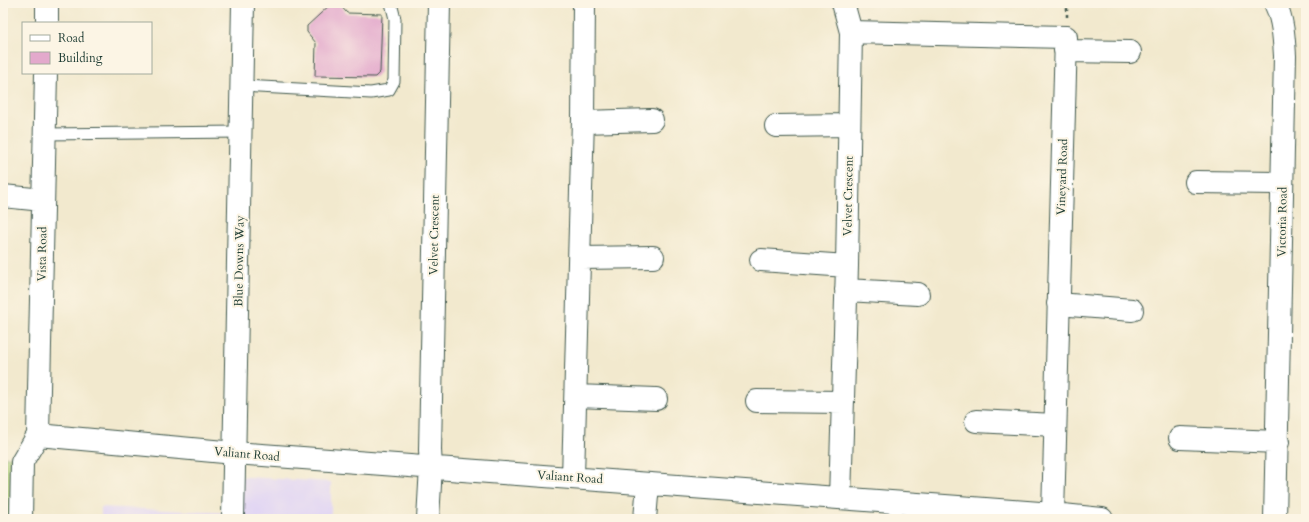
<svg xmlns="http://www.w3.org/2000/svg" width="1309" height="522" font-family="Cardo,serif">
<rect width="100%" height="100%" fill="#fcf5e5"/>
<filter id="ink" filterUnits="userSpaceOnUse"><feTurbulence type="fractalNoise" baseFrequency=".025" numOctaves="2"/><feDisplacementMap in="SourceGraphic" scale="8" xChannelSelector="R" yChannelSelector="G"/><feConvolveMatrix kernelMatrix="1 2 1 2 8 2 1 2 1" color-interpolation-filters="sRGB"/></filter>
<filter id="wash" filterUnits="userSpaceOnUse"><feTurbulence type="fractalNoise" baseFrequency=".012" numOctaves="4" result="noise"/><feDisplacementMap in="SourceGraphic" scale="16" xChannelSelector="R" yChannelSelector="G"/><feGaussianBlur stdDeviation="0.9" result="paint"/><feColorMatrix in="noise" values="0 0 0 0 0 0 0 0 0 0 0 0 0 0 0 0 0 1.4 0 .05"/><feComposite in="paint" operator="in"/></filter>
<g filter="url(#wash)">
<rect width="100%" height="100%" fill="#f2e9ce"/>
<path fill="#e0d4f4" d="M232,476L331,482V519H101V507L231,513Z"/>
<path fill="#a7ca73" stroke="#638454" d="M3,457H12L10,519H3Z"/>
<g id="blocks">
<path fill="#e3a9cc" d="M332,3H338L347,13L382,14L380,72L375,77L315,76L316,43L307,32V26Z"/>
</g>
</g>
<g filter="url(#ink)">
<use href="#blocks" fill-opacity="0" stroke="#3f574b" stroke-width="1"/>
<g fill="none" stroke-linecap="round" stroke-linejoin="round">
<g stroke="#3f574b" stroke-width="13">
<path id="lane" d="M242,86L371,93L389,90L394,81L395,19L391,3
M44,134L241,132"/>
</g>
<g stroke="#3f574b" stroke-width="24">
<path id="street" d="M1275,3C1283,19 1284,39 1285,56L1275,519
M47,23V3
M851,32L1066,37L1053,514
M1065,51L1130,52
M583,122L652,120
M776,126L849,125
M1196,182L1282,183
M3,196L43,200
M580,258L653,257
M761,260L847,266
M846,290L918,294
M1058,304L1132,310
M576,396L656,399
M757,401L843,402
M976,421L1055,425
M38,435L235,453L1053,514L1102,519
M1180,438L1278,442
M573,477L583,119L584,3
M840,498L847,266L851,32L843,3
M21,519L22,462L38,435L46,73
M428,519L431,467L430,450L439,3
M645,519L648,484"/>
</g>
<g stroke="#3f574b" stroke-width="24">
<path id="secondary" d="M233,519L243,3"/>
</g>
<path stroke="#3f574b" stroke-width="2.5" stroke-dasharray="3 3" stroke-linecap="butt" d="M1067,17V3"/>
<use href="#lane" stroke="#fff" stroke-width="11"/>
<use href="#street" stroke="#fff" stroke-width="22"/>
<use href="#secondary" stroke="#fff" stroke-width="22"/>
</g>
</g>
<g text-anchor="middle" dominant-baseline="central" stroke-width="4" stroke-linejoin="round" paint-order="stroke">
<g font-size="12" fill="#1f3d34" stroke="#fcf5e5">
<text transform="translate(1062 177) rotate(-88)">Vineyard Road</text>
<text transform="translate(848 196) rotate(-89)">Velvet Crescent</text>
<text transform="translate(1282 222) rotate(-89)">Victoria Road</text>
<text transform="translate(434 235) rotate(-89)">Velvet Crescent</text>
<text transform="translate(42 254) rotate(-89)">Vista Road</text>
<text transform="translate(239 261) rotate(-89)">Blue Downs Way</text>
<text transform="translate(247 454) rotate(5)">Valiant Road</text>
<text transform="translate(570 477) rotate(4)">Valiant Road</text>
</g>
</g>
<rect width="1309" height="522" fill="none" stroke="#fcf5e5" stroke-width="16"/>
<rect x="22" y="22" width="130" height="52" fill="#fcf5e5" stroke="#a4ab9e"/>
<rect x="30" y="35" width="20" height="6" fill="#ffffff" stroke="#a4ab9e"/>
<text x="58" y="42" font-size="12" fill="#1f3d34">Road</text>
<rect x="30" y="52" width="20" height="12" fill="#e3a9cc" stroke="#a4ab9e"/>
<text x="58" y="62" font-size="12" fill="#1f3d34">Building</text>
</svg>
